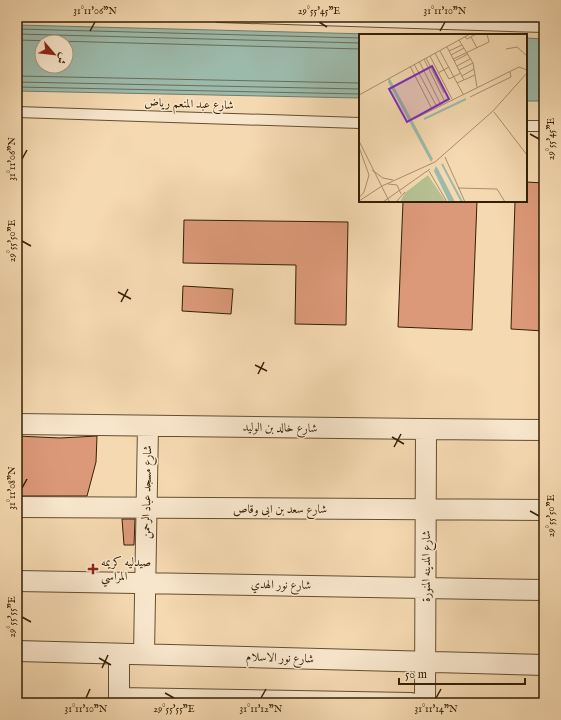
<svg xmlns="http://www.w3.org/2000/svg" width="561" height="720" font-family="'IM FELL English',Amiri,serif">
<rect width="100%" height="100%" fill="#f5d9b1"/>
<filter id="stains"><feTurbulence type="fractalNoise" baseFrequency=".005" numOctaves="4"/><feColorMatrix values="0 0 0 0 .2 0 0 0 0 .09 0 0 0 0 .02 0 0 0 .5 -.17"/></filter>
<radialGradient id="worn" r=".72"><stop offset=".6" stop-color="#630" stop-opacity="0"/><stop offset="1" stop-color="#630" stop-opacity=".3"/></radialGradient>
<path fill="#9cbaab" stroke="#727d69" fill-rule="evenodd" d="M17,25L407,35H360V98L17,91ZM42,42H66V66H42Z
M526,38L544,39V101H526Z"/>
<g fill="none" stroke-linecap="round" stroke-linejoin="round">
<path stroke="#686e58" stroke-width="1" d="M17,29L360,38
M17,34L360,43
M17,40L360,49
M17,76L360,83
M17,82L360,89
M17,87L360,94"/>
</g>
<path fill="#dc9979" stroke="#342105" d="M526,182L544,183V331L511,329L515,201H526Z
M403,201H477L472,330L398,327Z
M184,220L348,222L346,325L295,324L296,265L183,263Z
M183,286L233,289L231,314L182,311Z
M17,436L60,438L97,436L96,462L87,496H17Z
M122,519H135L134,545H124Z"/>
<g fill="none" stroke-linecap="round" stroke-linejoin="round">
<g stroke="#644f30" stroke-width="12">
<path id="lane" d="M218,17L544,27
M17,112L360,123
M526,126H544"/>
</g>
<g stroke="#644f30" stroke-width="22">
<path id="street" d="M17,424L426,429L544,430
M17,507L544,510
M17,581L544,590
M17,651L544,665
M119,654V703
M144,654L148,426
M119,698L411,703
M425,703L426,429"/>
</g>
<use href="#lane" stroke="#f8e6cc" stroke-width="10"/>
<use href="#street" stroke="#f8e6cc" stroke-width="20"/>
</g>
<path fill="none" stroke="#342105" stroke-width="1.5" d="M319,22L327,27M90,31L95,22M440,31L445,22M530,134L539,139M22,159L27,150M22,241L31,246M118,292L131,299M121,302L128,289M255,365L267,371M258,374L264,362M392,437L404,444M394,447L401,434M22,488L27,479M530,511L539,516M22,617L31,622M99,658L111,665M102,668L108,655M165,693L174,698M86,698L90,689M261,698L266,689M436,698L441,689"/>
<path fill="#8f2418" stroke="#f8e6cc" stroke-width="1.5" d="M91 563h4v4h4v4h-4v4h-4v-4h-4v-4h4z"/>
<g text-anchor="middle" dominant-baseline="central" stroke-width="3" stroke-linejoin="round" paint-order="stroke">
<g font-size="12" fill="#342105" stroke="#f8e6cc">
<text transform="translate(189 104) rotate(2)">شارع عبد المنعم رياض</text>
<text transform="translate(280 428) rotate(1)">شارع خالد بن الوليد</text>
<text transform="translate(147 492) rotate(-89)">شارع مسجد عباد الرحمن</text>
<text x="280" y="509">شارع سعد بن ابى وقاص</text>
<text transform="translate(426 566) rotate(-90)">شارع المدينه المنورة</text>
<text transform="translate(281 585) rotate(1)">شارع نور الهدي</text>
<text transform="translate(280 658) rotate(2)">شارع نور الاسلام</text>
</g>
<g font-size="12" fill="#342105" stroke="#f8e6cc" text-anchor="start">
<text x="101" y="562">صيدليه كريمه<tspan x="101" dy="14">المراسي</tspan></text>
</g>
</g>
<g transform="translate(359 34)">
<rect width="168" height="168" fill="#f5d9b1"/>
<path d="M69,141L87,168H41L46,159Z" fill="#b6c091"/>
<path d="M30,43L74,125L72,128L29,48ZM77,132L79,135L96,168H90L75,137Z" fill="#9cbaab"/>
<path fill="none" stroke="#9cbaab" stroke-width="2" d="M65,85L107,65M83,130L103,168"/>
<path fill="none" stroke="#a88f6c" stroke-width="1" d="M106,3L108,5L117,0M112,3L118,14M100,6L114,29L118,53M88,13L105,46M147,15L158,13L168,22M81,17L104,60M90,17L103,11M76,19L85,36M92,21L105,14M71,22L93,65M67,24L85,59M65,25L86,68M94,25L130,8L128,0M60,27L82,71M95,27L109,20M55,30L78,73M51,32L73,75M98,32L111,25M85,36L90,45L102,39M100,36L114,29M79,39L90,33M103,42L115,35M98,49L116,41M0,61L111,0M111,63L152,43L151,38M135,78L168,121M55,85L160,33L168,36M0,107L30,167M86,123L106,168M13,136L24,144L34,146M70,137L88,168M29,150L38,151L42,160M99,154L138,155L146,168M0,164L5,158L10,141L0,113M0,167L23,152L76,128L134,77L168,39M24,168L71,135M37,168L46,158"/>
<path fill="#7b2cbf" fill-opacity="0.15" stroke="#7b2cbf" stroke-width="2" d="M73,32L90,65L48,88L30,55Z"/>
<rect width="168" height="168" fill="none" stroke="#342105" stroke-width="2"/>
</g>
<rect width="561" height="720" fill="none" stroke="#f5d9b1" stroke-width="44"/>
<g transform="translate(54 54) rotate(118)"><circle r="19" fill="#f8e6cc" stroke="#aa977c"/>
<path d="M0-3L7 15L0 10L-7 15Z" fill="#8f2418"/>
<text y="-6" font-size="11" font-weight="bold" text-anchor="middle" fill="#342105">ش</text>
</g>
<path d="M399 678v6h126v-6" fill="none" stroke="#342105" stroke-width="2"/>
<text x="405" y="678" font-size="12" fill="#342105" stroke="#f8e6cc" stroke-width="3" paint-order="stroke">50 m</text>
<rect x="22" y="22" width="517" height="676" fill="none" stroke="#342105" stroke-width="1.5"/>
<g font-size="10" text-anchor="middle" fill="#342105">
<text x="95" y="14">31°11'06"N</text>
<text x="319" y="14">29°55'45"E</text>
<text x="445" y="14">31°11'10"N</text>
<text transform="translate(550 139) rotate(-90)" y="4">29°55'45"E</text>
<text transform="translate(11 159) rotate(-90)" y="4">31°11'06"N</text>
<text transform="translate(11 241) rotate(-90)" y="4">29°55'50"E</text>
<text transform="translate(11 488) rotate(-90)" y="4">31°11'08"N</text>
<text transform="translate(550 516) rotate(-90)" y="4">29°55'50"E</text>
<text transform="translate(11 617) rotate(-90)" y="4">29°55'55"E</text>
<text x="86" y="712">31°11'10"N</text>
<text x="174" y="712">29°55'55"E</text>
<text x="261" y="712">31°11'12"N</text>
<text x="436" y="712">31°11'14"N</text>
</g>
<rect width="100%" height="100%" filter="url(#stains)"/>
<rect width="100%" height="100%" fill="url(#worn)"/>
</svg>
